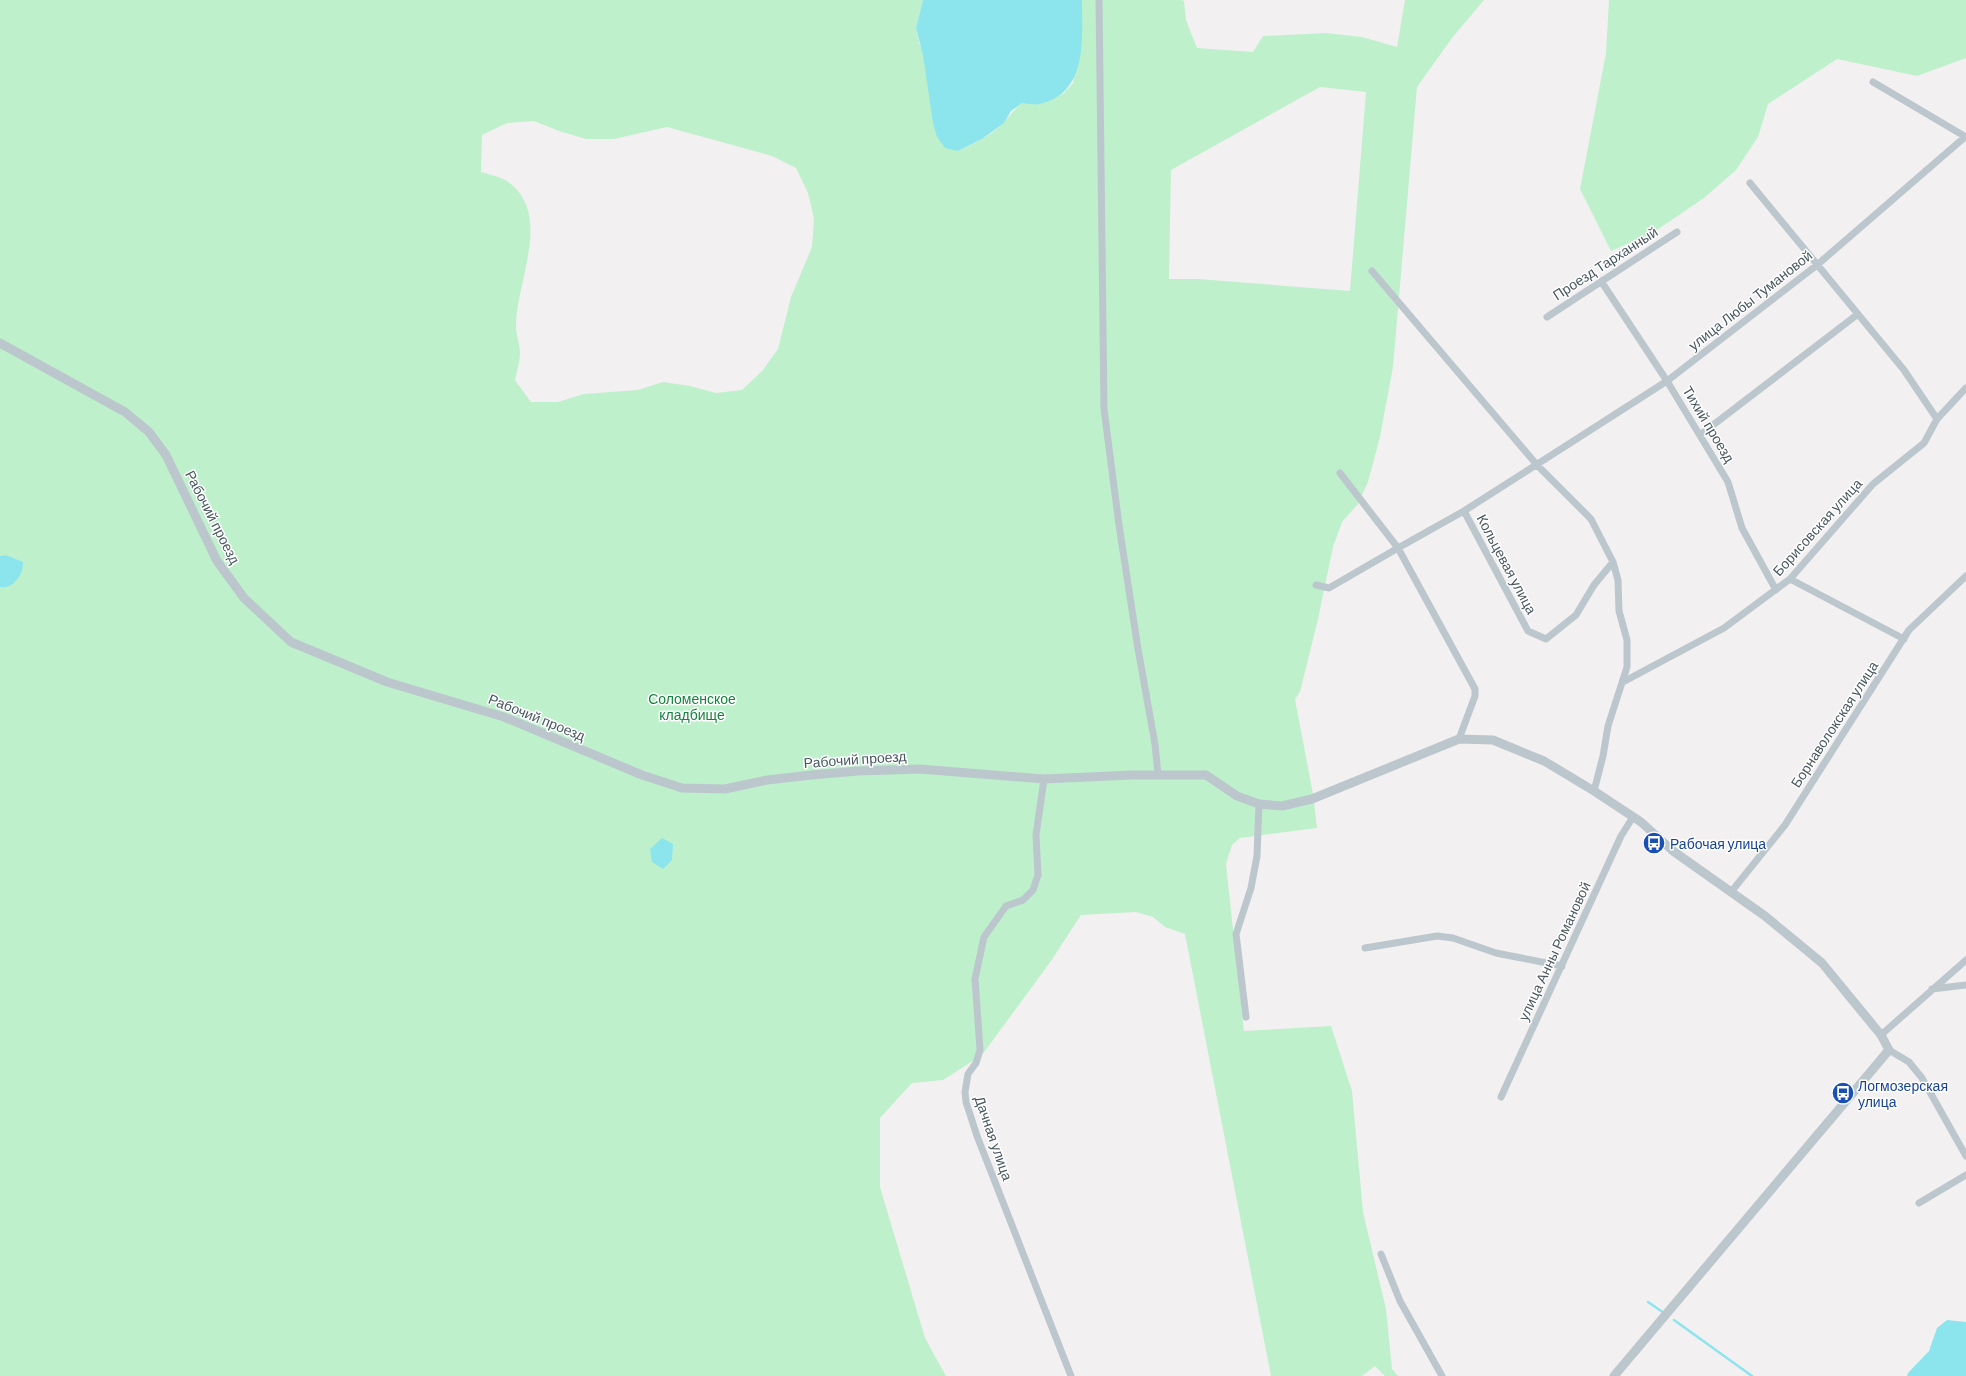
<svg xmlns="http://www.w3.org/2000/svg" width="1966" height="1376" font-family="Barlow,sans-serif">
<rect width="100%" height="100%" fill="#f3f0f1"/>
<path fill="#bff0cc" fill-rule="evenodd" d="M0,0H923L916,28L919,42L958,151C974,144 990,136 1003,123C1010,116 1013,110 1022,103L1040,104L1064,93L1073,83L1082,30V0H1182L1184,1L1186,20L1197,48L1253,52L1263,36L1326,33L1362,37L1397,47L1405,0H1484L1452,38L1417,87L1393,367L1380,437L1368,482L1358,504L1342,522L1333,547L1318,619L1300,692L1295,699L1313,794L1317,828L1240,838L1232,845L1226,864L1244,1031L1331,1026L1352,1091L1363,1212L1386,1309L1392,1369L1398,1376H1385L1375,1366L1362,1376H1271L1185,934L1165,927L1153,917L1136,912L1081,915L1051,961L982,1055L943,1080L912,1083L880,1118V1187L925,1338L946,1376H0V587L15,582L20,575L0,556ZM1320,87L1366,92L1350,291L1199,279H1169L1171,170ZM534,121L559,131L586,139H614L667,127L772,156L796,168L808,193L814,219L812,247L791,297L778,349L762,371L742,390L716,393L690,386L663,382L638,390L584,394L558,402H531L515,380C517,371 520,361 520,353C520,344 516,335 516,326C516,281 554,214 507,181C500,177 489,174 481,172L482,135L507,123Z
M1609,0H1966V58L1917,76L1837,59L1768,104L1758,137L1736,170L1704,198L1651,234L1611,251L1580,189L1606,53Z"/>
<path fill="#8ce5ed" d="M923,0H1082C1082,39 1088,93 1040,104C1035,105 1027,104 1022,103L1011,111L1004,123L982,139L958,151L945,148L937,137L933,123L923,55L916,28Z
M6,555L23,562C24,574 13,590 0,587V556Z
M662,838L673,844L672,860L663,869L652,862L650,849Z
M1947,1320L1966,1322V1376H1907L1908,1373L1929,1351L1937,1328Z"/>
<g fill="none" stroke-linecap="round" stroke-linejoin="round">
<path stroke="#8ce5ed" stroke-width="2.5" d="M1648,1302L1664,1313
M1674,1320L1752,1376"/>
<path stroke="#bcc7cd" stroke-width="7" d="M1099,0L1104,409L1119,525L1138,649L1155,744L1158,775
M1873,82L1966,137
M1750,183L1904,370L1937,419
M1372,271L1537,465L1591,519L1613,562L1618,580L1619,611L1627,640V667L1608,726L1603,756L1594,791
M1601,281L1667,381L1728,482L1742,528L1776,590
M1547,317L1677,232
M1700,435L1858,314
M1464,511L1667,381L1817,265L1965,137
M1790,579L1904,639
M1316,585L1329,588L1398,548L1340,473
M1623,682L1724,628L1790,579L1873,484L1924,443L1937,419L1966,388
M1459,739L1475,696V689L1398,548L1464,511L1528,631L1546,639L1576,615L1594,585L1613,562
M1044,779L1036,835L1038,875L1033,890L1023,900L1006,906L984,937L975,979L980,1050L976,1063L968,1074L965,1092L966,1102L977,1136L1071,1376
M1731,892L1785,825L1909,630L1966,576
M1365,948L1437,936L1453,938L1496,953L1562,966
M1932,989L1966,985
M1246,1017L1236,934L1251,888L1257,856L1259,804
M1881,1035L1966,960
M1889,1050L1909,1062L1922,1078L1966,1156
M1501,1097L1621,836L1633,817
M1919,1203L1966,1175
M1381,1254L1400,1301L1442,1376"/>
<path stroke="#bcc7cd" stroke-width="9" d="M0,343L125,412L149,432L166,455L217,561L244,598L291,642L387,682L504,717L642,775L682,788L725,789L767,780L812,775L858,771L920,769L1044,779L1132,775H1206L1237,796L1259,804L1282,806L1312,799L1459,739L1493,740L1544,761L1594,791L1641,822L1673,851L1765,916L1822,963L1881,1035L1889,1050L1614,1376"/>
</g>
<defs>
<g id="bus-disc" transform="scale(1.15)"><circle r="9.5" fill="#1a4fb4" stroke="#fff"/><path d="M-5-6H5V4H4V6H2V4H-2V6H-4V4H-5ZM-3.5-4V0h7V-4ZM-3.5 1.2v1.5H-2V1.2ZM2 1.2v1.5H3.5V1.2Z" fill="#fff"/></g>
</defs>
<g fill-rule="evenodd">
<use href="#bus-disc" x="1654" y="843"/>
<use href="#bus-disc" x="1843" y="1093"/>
</g>
<g text-anchor="middle" dominant-baseline="central" stroke-width="3" stroke-linejoin="round" paint-order="stroke">
<g font-size="14" fill="#48575e" stroke="#fff">
<text transform="translate(1605 263) rotate(-33)">Проезд Тарханный</text>
<text transform="translate(1750 300) rotate(-38)">улица Любы Тумановой</text>
<text transform="translate(1709 424) rotate(59)">Тихий проезд</text>
<text transform="translate(213 517) rotate(63)">Рабочий проезд</text>
<text transform="translate(1817 527) rotate(-48)">Борисовская улица</text>
<text transform="translate(1507 564) rotate(62)">Кольцевая улица</text>
<text transform="translate(537 717) rotate(22)">Рабочий проезд</text>
<text transform="translate(1834 724) rotate(-57)">Борнаволокская улица</text>
<text transform="translate(855 759) rotate(-4)">Рабочий проезд</text>
<text transform="translate(1554 951) rotate(-65)">улица Анны Романовой</text>
<text transform="translate(994 1138) rotate(71)">Дачная улица</text>
</g>
<g font-size="14" fill="#16823f" stroke="#fff">
<text x="692" y="698">Соломенское<tspan x="692" dy="16">кладбище</tspan></text>
</g>
<g font-size="14" fill="#164399" stroke="#fff" text-anchor="start">
<text x="1670" y="843">Рабочая улица</text>
<text x="1858" y="1085">Логмозерская<tspan x="1858" dy="16">улица</tspan></text>
</g>
</g>
</svg>
